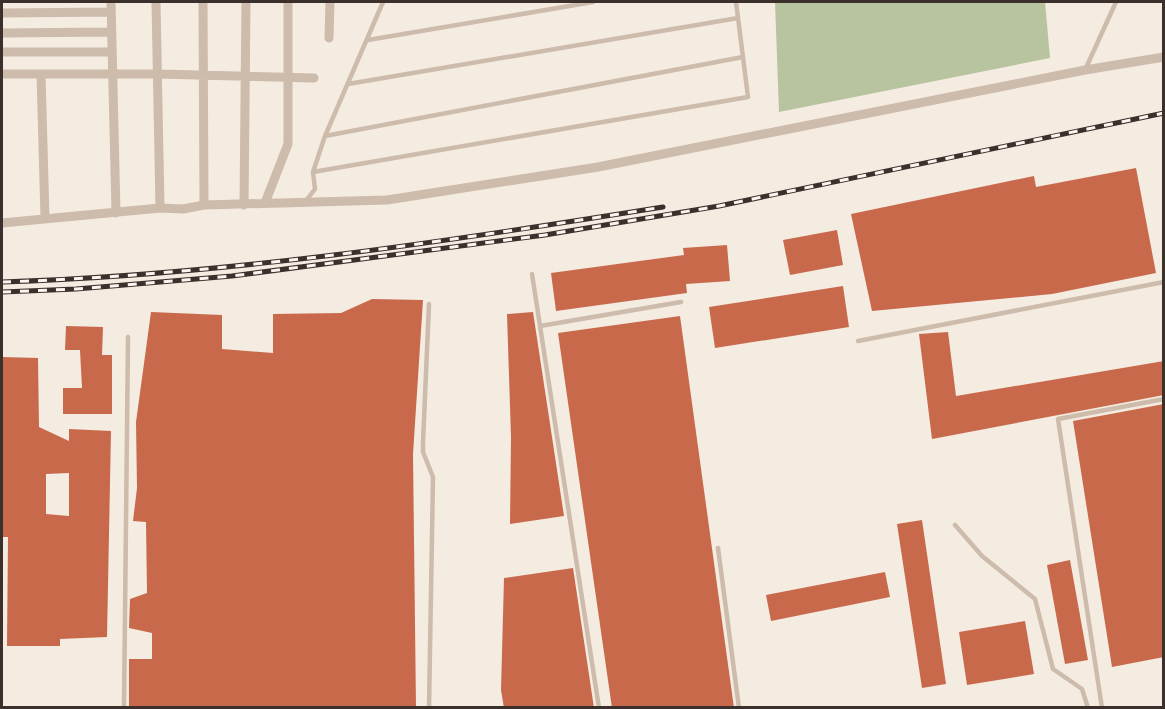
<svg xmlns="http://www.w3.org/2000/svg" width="1165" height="709" font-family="'Archivo Narrow',sans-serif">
<rect width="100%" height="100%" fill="#f4ebe1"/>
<path fill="#b8c4a0" d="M775,2H1045L1050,58L779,112Z"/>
<path fill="#c8694b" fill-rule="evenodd" d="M1136,168L1156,273L1052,294L872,311L851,214L1034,176L1036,187Z
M837,230L843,265L790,275L783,240Z
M727,245L730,281L686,284L687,293L556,311L551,273L684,255L683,248Z
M843,286L849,327L715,348L709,307Z
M372,299L423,300L413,454L416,708H129V659H152V633L129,628L130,599L147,593L146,522L133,521L137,488L136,422L151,312L222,315V349L273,353V314L341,313Z
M533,312L564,516L510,524L511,437L507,314Z
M680,316L734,708H612L558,333Z
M66,326L103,327L102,355H112V414H63V388H82L80,350H65Z
M948,332L956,396L1164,361V395L932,439L919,334Z
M2,357L38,358L39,427L69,441V429L111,431L107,637L60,639V646H7L8,537H2ZM69,473V516L46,514V474Z
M1164,404V657L1112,667L1073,421Z
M922,520L946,684L922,688L897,524Z
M1070,560L1088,660L1065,664L1047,565Z
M573,568L594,708H504L501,690L504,578Z
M885,572L890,597L771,621L766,595Z
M1025,621L1034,674L967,685L959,632Z"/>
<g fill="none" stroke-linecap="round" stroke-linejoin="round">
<path stroke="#cdbbac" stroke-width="4.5" d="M368,40L593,2
M1085,70L1116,2
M348,84L738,18
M325,136L743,57
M313,172L748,97L736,2
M305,202L315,189L313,172L325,136L383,2
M532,274L599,708
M429,304L423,442V452L433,477L429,708
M540,326L681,302
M858,341L1164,282
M955,525L982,556L1035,599L1053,669L1082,689L1088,708
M718,548L739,708
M124,708L128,337
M1102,708L1058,419L1164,399"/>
<path stroke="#cdbbac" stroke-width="9" d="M111,2L116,213
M156,2L160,208
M203,2L204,205
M2,13L111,12
M2,33L111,32
M329,38L330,2
M2,52H111
M2,74H158L314,78
M41,74L45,218
M265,203L288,144V2
M244,205L246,2
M2,223L160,208L183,209L204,205L387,200L598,167L1085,70L1164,57"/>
<g stroke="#3b302b" stroke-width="5">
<path id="rail" d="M2,282C224,275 444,242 663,207
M2,292L76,289L232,276L545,235L719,206L1164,113"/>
</g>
<use href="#rail" stroke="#fbf5ee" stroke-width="3" stroke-dasharray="9" stroke-linecap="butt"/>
</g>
<rect width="1165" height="709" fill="none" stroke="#3b302b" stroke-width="6"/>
</svg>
